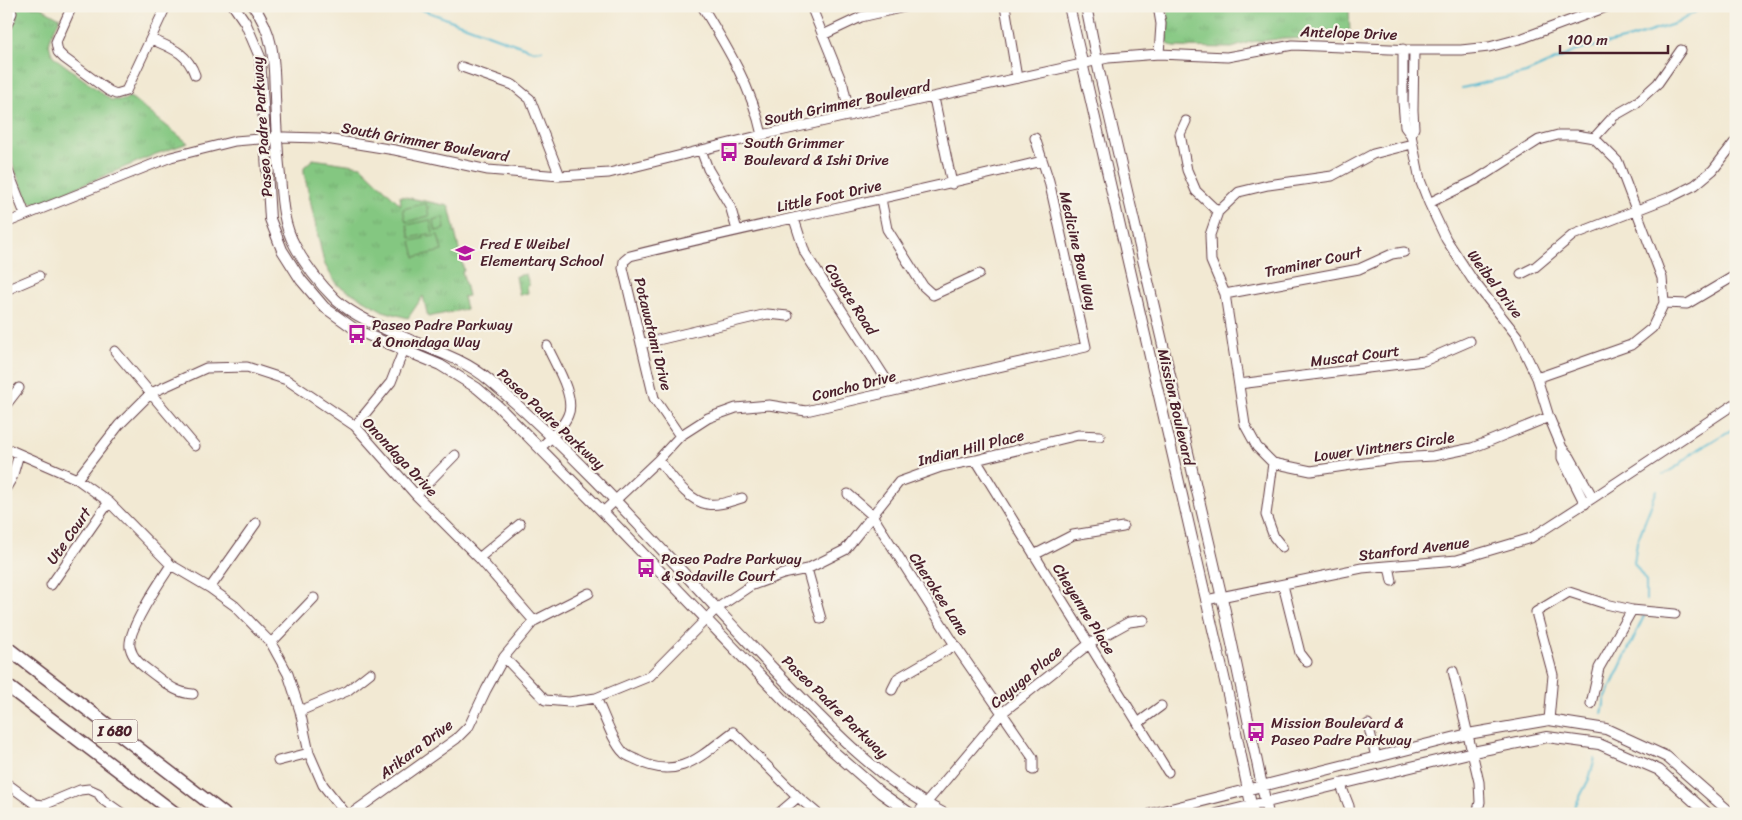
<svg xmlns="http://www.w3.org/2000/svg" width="1742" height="820" font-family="Sriracha,sans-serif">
<defs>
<pattern id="grass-tufts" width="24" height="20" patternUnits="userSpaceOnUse" patternTransform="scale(1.25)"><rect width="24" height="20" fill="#84c781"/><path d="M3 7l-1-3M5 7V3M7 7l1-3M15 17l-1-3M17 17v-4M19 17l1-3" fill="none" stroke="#74aa70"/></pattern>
</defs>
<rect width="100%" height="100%" fill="#f7f3e8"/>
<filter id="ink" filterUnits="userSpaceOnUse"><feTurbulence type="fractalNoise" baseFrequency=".02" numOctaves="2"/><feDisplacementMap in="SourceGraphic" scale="10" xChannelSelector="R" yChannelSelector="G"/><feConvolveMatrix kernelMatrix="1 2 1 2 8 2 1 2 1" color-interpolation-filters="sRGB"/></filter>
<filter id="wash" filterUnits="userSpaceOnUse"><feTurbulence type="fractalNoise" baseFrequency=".0096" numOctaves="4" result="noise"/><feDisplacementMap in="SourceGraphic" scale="20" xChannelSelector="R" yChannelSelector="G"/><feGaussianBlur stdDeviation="1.12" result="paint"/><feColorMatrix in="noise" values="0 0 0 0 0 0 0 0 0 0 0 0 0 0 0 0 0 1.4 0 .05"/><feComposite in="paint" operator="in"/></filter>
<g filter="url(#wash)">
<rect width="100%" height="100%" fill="#f2e9d3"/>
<path fill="url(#grass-tufts)" stroke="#677356" d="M6,6H38L60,18C53,33 44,42 54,57L111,100H124L129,97L133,99L188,143L156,154L40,203H33L28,201L6,149V45L17,16L6,17Z
M1167,6H1349L1350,37L1279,39L1250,42L1232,48L1174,47L1167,43L1168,23Z
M313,159L361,166L401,205L400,196L449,206L464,271H462L468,296L463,297L466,309L428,317L423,296L408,318L383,311L336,284L324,263L304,173V167Z
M526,274L529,285L527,286L528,293L520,295L519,293L516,276Z"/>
<path fill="#84c781" stroke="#677356" d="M426,203L429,216L406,222L403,209Z
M443,217L445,229L436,231L433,220Z
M430,220L433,233L410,238L407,225Z
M438,235L442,251L415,257L411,241Z"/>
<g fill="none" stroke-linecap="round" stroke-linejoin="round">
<path stroke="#54bad2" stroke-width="2" d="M412,6L534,51L542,50
M1462,88L1526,73L1576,51L1631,38L1677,23L1700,9L1709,6
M1663,475L1679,465L1692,453L1736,427
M1646,600V581L1634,563L1637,542L1657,490
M1602,714L1605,699L1644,616
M1571,814L1589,779L1595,758"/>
</g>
</g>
<g filter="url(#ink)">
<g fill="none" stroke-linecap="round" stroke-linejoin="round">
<g stroke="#633d44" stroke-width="11">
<path id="minor" d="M72,6L56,42L58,52L64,58L109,91L116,94L126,91L166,6
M702,6C727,47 752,88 762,135
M811,6L843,85L850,116
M1005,6L1017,78
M1158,6L1161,24L1159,54
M6,27L12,13L10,6
M823,35L861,17L909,6
M151,39C171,48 187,52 195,75
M1403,49V102L1405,127L1411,135L1420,180L1429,203L1446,239L1472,279L1517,336L1537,378L1549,417L1562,448L1570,457L1593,498
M462,67L513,85L530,99L560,176
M934,98L952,184
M1186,121L1180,134L1187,170L1196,191L1218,212
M1411,135L1414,128L1413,110L1414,50
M1594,138L1614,116L1635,104L1658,83L1681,50
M1412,144L1373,154L1332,176L1268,185L1239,192L1218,212L1210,235L1211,261L1225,294L1245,425L1257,447L1273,463L1311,471L1398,458L1433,456L1472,448L1549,417
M701,150L708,169L730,206L737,230
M6,166L25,214
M881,199L887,229L923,286L933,295L979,274
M1429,203L1476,180L1539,140L1558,135H1576L1594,138L1618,162L1662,278L1664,303L1652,328L1631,345L1537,378
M794,219L805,253L893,390
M6,223L171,157L235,141L284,137L320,138L395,150L488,170L560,176L609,173L762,135L1108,58L1159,54L1227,57L1293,45L1414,50H1461L1489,47L1523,38L1609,6
M1521,274L1535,267L1573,235L1673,196L1695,185L1713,170L1734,143
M6,290L39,276
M1225,294L1359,269L1392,254L1404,252
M1664,303L1687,304L1736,275
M641,344L767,314L788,316
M115,351L195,446
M1239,384L1424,361L1470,341
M6,405L19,388
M355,426L391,382L408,339
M680,436L654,398L623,268L624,261L630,256C767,222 905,195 1042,161
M6,448L77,479L109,502L171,565L210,588L235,606L271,643L288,674L300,711L309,753L323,785L346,814
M540,448C549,440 564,426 568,415C576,397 555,364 547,346
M1562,448V458L1585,504
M658,460C671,474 686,500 707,504C719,506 731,501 742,498
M976,460L1168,772
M1273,463L1266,515L1274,537L1282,547
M77,479L119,425L151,393L206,368L247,367L287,380L355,426L416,495L479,558L534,621
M6,488L12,478L19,454
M848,494L872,515L955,645L1033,758V770
M416,495L455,455
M603,512L658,460L680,436L708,418L736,408L769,405L806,411L1086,347L1049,181L1035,138
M1034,555L1073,535L1123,527
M479,558L520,524
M171,565C161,580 127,630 130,647C133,660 143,666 152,673C166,683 175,693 193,694
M1389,566L1392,581
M807,569L821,619
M51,585L109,502
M1283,585L1300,653L1307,662
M210,588L256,523
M1206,600L1362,568L1457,560L1531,538L1593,498L1736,403
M271,643L314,598
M504,657L545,700L569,702L596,698L650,676L716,609L750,586L783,574L807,569L845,550L899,482L941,467L976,460L1078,435L1100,436
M1453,671L1479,782L1480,802L1477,814
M892,690L898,678L955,645
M596,698C603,712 613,743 624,753C627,756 633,758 637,760C678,782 702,755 733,732L798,797L818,814
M1591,704L1599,668L1632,610
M300,711L347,691L370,673
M1549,720L1553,675L1536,612L1569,592L1606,604L1632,610L1675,614
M1138,723L1161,706
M1368,724L1376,757
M278,761L309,753
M6,783L35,804L44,805L80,790L89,789L98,793L103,800L123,814
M1340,783L1349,806L1350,814
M351,814L456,739L469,726L486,690L504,657L534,621L589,593
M778,814L798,797
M917,814L1002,713L1089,644L1129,622L1144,620"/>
</g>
<g stroke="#633d44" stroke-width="12">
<path id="major" d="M234,6L245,22L260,57L270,219L282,250L301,280L324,307L356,330L440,365L477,388L498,406L603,512L833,751L881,793L911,814
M253,6C275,34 274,64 275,97C276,123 277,150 280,176C282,201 283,224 295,246C305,265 321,285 336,300C355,317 387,330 410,340C437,351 467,361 490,381C590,466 676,567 766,661C821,718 874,778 945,814
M1069,6L1230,703L1253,814
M1086,6L1099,71L1225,611L1268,814
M1151,814L1468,734L1549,720L1606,729L1667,757L1732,814
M1217,814L1473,752L1547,737L1599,744L1659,770L1708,814"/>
</g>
<g stroke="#633d44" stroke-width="15">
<path id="highway" d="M6,647L224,814
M6,685L176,814"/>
</g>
<use href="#minor" stroke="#fff" stroke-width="9"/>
<use href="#major" stroke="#fff" stroke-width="10"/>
<use href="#highway" stroke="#fff" stroke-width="12"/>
</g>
</g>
<defs>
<g id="bus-bare" transform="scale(1.5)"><path d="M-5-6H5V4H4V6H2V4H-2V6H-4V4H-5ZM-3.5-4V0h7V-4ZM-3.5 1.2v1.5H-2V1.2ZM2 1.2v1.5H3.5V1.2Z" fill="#b5179e" stroke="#f7f3e8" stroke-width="2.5" paint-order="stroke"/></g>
<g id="school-bare" transform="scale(1.5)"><path d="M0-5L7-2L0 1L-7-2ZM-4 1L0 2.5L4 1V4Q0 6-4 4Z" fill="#b5179e" stroke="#f7f3e8" stroke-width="2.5" paint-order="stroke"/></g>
</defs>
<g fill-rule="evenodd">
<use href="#bus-bare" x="729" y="152"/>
<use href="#school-bare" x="465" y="253"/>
<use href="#bus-bare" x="357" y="334"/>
<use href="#bus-bare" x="646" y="568"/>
<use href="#bus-bare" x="1256" y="732"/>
</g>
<g text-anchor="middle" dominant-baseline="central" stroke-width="4.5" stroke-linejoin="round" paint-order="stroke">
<rect fill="#f7f3e8" stroke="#7e5f64" stroke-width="1" x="92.5" y="719.5" width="45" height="23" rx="4"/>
<g font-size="14" font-weight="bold" fill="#4a1f2b">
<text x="115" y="731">I 680</text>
</g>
<g font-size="15" fill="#4a1f2b" stroke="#f7f3e8">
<text transform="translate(1349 33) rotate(2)">Antelope Drive</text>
<text transform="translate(847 103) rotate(-12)">South Grimmer Boulevard</text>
<text transform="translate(262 127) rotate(-94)">Paseo Padre Parkway</text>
<text transform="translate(425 142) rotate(10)">South Grimmer Boulevard</text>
<text transform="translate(829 196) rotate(-12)">Little Foot Drive</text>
<text transform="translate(1078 251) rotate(77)">Medicine Bow Way</text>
<text transform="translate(1313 262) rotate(-12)">Traminer Court</text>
<text transform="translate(1495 284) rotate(53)">Weibel Drive</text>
<text transform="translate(851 299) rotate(57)">Coyote Road</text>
<text transform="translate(653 334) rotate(76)">Potawatami Drive</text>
<text transform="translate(1355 356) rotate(-7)">Muscat Court</text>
<text transform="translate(854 386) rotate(-14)">Concho Drive</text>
<text transform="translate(1176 407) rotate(77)">Mission Boulevard</text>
<text transform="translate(551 419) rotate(43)">Paseo Padre Parkway</text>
<text transform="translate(1384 447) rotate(-8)">Lower Vintners Circle</text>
<text transform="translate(971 448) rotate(-14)">Indian Hill Place</text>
<text transform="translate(400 457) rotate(47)">Onondaga Drive</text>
<text transform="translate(69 536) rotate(-55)">Ute Court</text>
<text transform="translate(1414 549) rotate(-7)">Stanford Avenue</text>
<text transform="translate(939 594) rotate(57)">Cherokee Lane</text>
<text transform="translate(1084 609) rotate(58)">Cheyenne Place</text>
<text transform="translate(1026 677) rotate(-40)">Cayuga Place</text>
<text transform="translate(835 707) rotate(44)">Paseo Padre Parkway</text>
<text transform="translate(416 749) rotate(-37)">Arikara Drive</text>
</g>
<g font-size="15" fill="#4a1f2b" stroke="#f7f3e8" text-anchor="start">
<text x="744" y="143">South Grimmer<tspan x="744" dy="17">Boulevard &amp; Ishi Drive</tspan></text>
<text x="480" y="244">Fred E Weibel<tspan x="480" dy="17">Elementary School</tspan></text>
<text x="372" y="325">Paseo Padre Parkway<tspan x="372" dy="17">&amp; Onondaga Way</tspan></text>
<text x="661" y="559">Paseo Padre Parkway<tspan x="661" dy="17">&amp; Sodaville Court</tspan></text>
<text x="1271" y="723">Mission Boulevard &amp;<tspan x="1271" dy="17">Paseo Padre Parkway</tspan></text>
</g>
</g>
<rect width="1742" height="820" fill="none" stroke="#f7f3e8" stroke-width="25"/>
<path d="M1560 45v8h108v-8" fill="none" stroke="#4a1f2b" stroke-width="2.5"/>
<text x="1567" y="45" font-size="15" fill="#4a1f2b" stroke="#f7f3e8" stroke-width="4" paint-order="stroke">100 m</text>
</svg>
